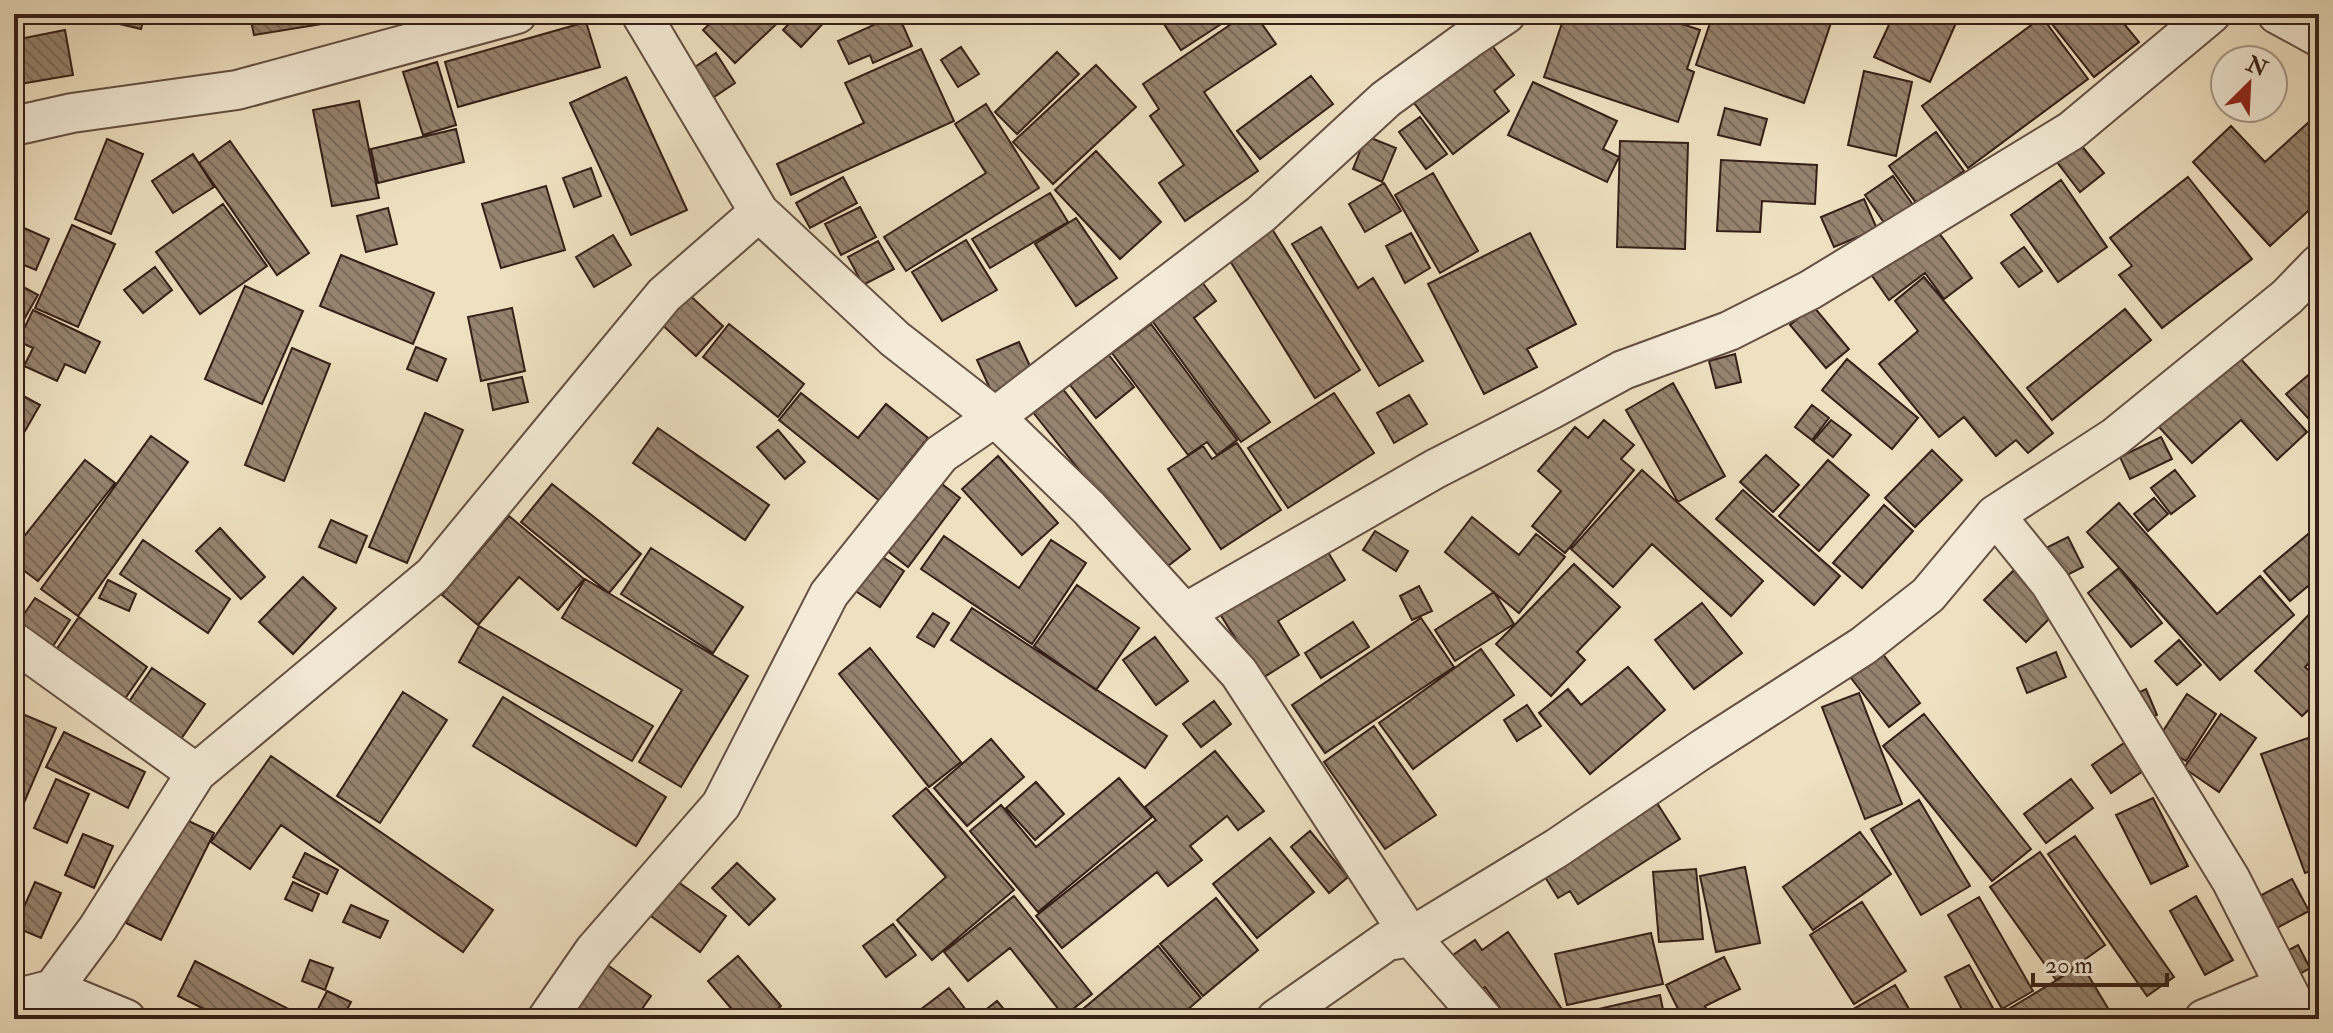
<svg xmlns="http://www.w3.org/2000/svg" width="2333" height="1033" font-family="'IM FELL Double Pica',serif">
<defs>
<pattern id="building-back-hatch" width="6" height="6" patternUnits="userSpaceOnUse" patternTransform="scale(2)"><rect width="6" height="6" fill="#96836f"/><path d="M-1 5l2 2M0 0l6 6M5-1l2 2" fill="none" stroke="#7b6b5a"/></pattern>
</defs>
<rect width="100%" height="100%" fill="#eee0c1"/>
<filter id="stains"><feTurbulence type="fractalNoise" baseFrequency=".0025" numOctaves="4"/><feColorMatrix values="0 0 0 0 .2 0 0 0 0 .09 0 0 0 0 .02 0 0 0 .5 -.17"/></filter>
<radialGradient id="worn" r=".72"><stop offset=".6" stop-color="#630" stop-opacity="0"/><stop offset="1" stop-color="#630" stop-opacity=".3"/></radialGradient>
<path fill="url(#building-back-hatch)" stroke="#361f17" stroke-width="2" d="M85,14H145L141,29L85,16Z
M234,14H320L322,24L254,35L250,16L235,19Z
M720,14H787L735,63L703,30Z
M798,14H826L829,17L801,47L783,30Z
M898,14L912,46L873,63L870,55L849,64L838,41Z
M1173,14H1230L1232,17L1181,50L1162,21Z
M1246,14H1255L1276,44L1204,92L1258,171L1185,221L1159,183L1184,165L1150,116L1159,109L1143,84Z
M1348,14H1402V23H1348Z
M1565,14H1652L1700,30L1687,69L1694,72L1678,122L1544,77Z
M1713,14H1834L1804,103L1696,65Z
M1894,14H1960L1930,82L1874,57Z
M2044,14H2116L2139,42L2094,77Z
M2042,17L2088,79L1968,168L1922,106Z
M586,22L600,67L458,107L445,62Z
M65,30L73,75L14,85V40Z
M1488,40L1514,75L1494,91L1509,111L1453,154L1411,99Z
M961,47L979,74L958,87L941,60Z
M921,49L954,121L791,195L777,164L864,123L845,83Z
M1057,52L1079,74L1017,134L995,112Z
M716,53L735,83L711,99L692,69Z
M437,62L456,125L423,135L403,72Z
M1096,65L1136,107L1053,184L1013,142Z
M1864,71L1912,82L1896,156L1848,145Z
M1311,76L1333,104L1260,159L1237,131Z
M626,77L687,210L631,235L570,103Z
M1533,82L1617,121L1603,149L1619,157L1607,182L1508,135Z
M359,101L379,198L332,206L313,110Z
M986,104L1039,188L906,271L884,237L986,173L955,124Z
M1725,108L1767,119L1760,145L1718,135Z
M1420,117L1447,154L1426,169L1399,132Z
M2309,122L2319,133V201L2270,246L2193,162L2231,126L2265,162Z
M456,129L464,162L378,183L371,149Z
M1936,132L1964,171L1917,204L1889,166Z
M1366,136L1396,148L1382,182L1353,169Z
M107,139L143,154L111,234L75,219Z
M2076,139L2104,173L2080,192L2053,157Z
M230,141L309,253L277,275L199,163Z
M1620,141L1688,143L1685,249L1617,247Z
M1096,151L1161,222L1120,259L1055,190Z
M193,154L214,187L173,213L152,181Z
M1721,160L1817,165L1815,204L1762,201L1760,232L1717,231Z
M591,168L601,196L574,207L563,178Z
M1433,173L1478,251L1440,273L1395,195Z
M1893,176L1913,205L1885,224L1865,195Z
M843,177L857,203L810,228L796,203Z
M2188,177L2252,259L2162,328L2119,275L2132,266L2110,238Z
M2061,180L2107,247L2058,282L2011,215Z
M1384,183L1401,211L1365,232L1349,204Z
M546,186L565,250L501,268L482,204Z
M1050,193L1068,222L990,268L972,239Z
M14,194L22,197L17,213L14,212Z
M1864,199L1877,229L1834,247L1821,217Z
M223,204L267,266L200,314L156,252Z
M860,207L876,237L841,255L825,224Z
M388,208L397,244L366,252L357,216Z
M1076,218L1117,278L1076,306L1035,244Z
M72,225L115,244L78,327L35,308Z
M1934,226L1972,278L1944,299L1925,273L1889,300L1870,273Z
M1321,227L1358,288L1373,278L1423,361L1379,386L1292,244Z
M24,228L49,239L36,270L14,261V250Z
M1272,229L1360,370L1315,398L1227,256Z
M1411,233L1430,268L1405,283L1386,246Z
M1530,233L1576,324L1527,349L1537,367L1484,394L1428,284Z
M613,235L631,265L594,287L576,257Z
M966,240L997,290L942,321L912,272Z
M878,241L894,269L863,285L848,257Z
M2024,247L2042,271L2019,287L2001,263Z
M341,255L434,293L413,344L320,306Z
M155,267L172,290L143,313L124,290Z
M1196,274L1216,301L1194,318L1270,422L1241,442L1145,311Z
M1924,277L2053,433L2028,453L2016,440L1996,456L1964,417L1939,437L1879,364L1918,331L1895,301Z
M14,282L38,295L14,337Z
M245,286L303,311L262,404L205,379Z
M685,291L723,326L696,356L658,321Z
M1813,306L1849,349L1826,368L1790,325Z
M512,308L525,371L481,381L468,317Z
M2125,309L2151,340L2052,420L2027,388Z
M33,310L100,342L85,373L65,364L57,381L24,366L33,348L18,341Z
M729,324L804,384L778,417L703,357Z
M1151,324L1237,440L1217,455L1207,442L1188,455L1112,353Z
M1019,342L1034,375L992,393L977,360Z
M416,347L446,359L437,381L407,369Z
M292,348L330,364L284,481L245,465Z
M1108,354L1134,387L1096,418L1070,385Z
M1735,354L1741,382L1716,388L1709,361Z
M2238,356L2307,432L2277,460L2241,420L2192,463L2159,427Z
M1847,359L1918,418L1892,449L1822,390Z
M2319,366V408L2308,418L2286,394Z
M522,377L528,402L493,410L488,384Z
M1673,383L1725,476L1678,502L1626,410Z
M1062,388L1190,549L1160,572L1032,411Z
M14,391L40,405L14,450Z
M801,393L858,438L886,404L928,438L902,470L915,481L891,510L779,420Z
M1334,393L1374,453L1288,508L1248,448Z
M1409,395L1427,424L1394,443L1377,413Z
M1812,405L1829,418L1812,440L1795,427Z
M425,413L463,430L407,563L369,547Z
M1604,420L1634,445L1621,459L1634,470L1565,553L1532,526L1561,491L1538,471L1575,427L1588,438Z
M1831,420L1851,435L1833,457L1813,441Z
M658,428L769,505L745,540L633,463Z
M778,430L805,462L785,479L757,447Z
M151,436L188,462L78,616L41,589Z
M2161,437L2172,459L2130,479L2120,457Z
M1237,443L1281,510L1221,549L1168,469L1203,446L1212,459Z
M1932,450L1962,480L1915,527L1885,498Z
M1766,455L1799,485L1773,512L1740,482Z
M998,456L1058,523L1022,555L962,489Z
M85,460L115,483L38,581L14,563V549Z
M1828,460L1869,495L1819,551L1779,516Z
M1642,470L1763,581L1731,616L1652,544L1613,587L1571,549Z
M2175,470L2195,496L2171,514L2151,488Z
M929,474L960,498L908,567L876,542Z
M552,484L641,554L609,593L521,522Z
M1743,490L1840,576L1814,605L1716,519Z
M2154,498L2168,514L2148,531L2134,514Z
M2119,503L2217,614L2260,576L2294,615L2220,680L2087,532Z
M1884,505L1913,531L1862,588L1833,563Z
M509,516L584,579L558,610L519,577L478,625L442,595Z
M1472,517L1519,555L1536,534L1565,557L1519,613L1445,552Z
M331,520L367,536L356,563L319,547Z
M2319,525V577L2290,601L2264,571Z
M220,528L265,577L241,599L196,551Z
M1375,531L1408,551L1396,571L1363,550Z
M944,536L1019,588L1051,540L1086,563L1032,644L921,569Z
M2068,537L2083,567L2059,579L2044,549Z
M143,540L230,599L208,633L120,574Z
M651,548L743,607L713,653L621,594Z
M1326,549L1345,580L1278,621L1299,655L1261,679L1220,614Z
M875,552L904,571L880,607L851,588Z
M1574,564L1620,607L1577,652L1585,660L1551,696L1496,644Z
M2119,568L2162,623L2131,647L2088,593Z
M2014,570L2056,612L2026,642L1984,600Z
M303,577L336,608L293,654L259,622Z
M585,579L748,676L681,787L639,762L682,690L562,618Z
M108,580L136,594L129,611L99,598Z
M1077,585L1139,628L1096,690L1034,646Z
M1419,586L1432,611L1412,620L1400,596Z
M1494,592L1514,624L1455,661L1435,630Z
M35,598L70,620L53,646L18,623Z
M1702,603L1742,653L1694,689L1655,640Z
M2319,604V653L2305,667L2319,680V700L2302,716L2255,671Z
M972,608L1167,736L1145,768L951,640Z
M933,613L949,623L934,647L917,637Z
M79,617L147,667L124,700L56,650Z
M1421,618L1454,667L1325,753L1292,705Z
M1353,622L1369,647L1321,678L1305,653Z
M479,626L653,726L632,761L459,662Z
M1155,637L1188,681L1156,705L1123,660Z
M2179,640L2201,665L2177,685L2155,661Z
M1876,645L1920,703L1889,727L1844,669Z
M870,648L961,762L929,787L839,674Z
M1481,649L1514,695L1413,769L1379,723Z
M2056,652L2066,677L2027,693L2017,668Z
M1628,667L1665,710L1590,774L1539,713L1568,689L1581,705Z
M152,668L205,704L181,739L128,703Z
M2146,689L2157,715L2142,721L2131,696Z
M403,692L447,720L380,823L337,796Z
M1859,693L1902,804L1865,819L1822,707Z
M2187,694L2216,714L2186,761L2156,742Z
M503,697L666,797L636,846L473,746Z
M1214,701L1231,724L1201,747L1183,724Z
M1527,705L1541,726L1517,741L1504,720Z
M20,713L56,728L14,826V727Z
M1924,714L2031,849L1992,881L1883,746Z
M2221,714L2256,738L2219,792L2184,768Z
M1374,726L1436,815L1385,849L1324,762Z
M64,732L145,772L128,808L46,767Z
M2308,738L2319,768V868L2305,873L2261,754Z
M991,739L1024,777L967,826L934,788Z
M2127,741L2146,769L2111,793L2092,765Z
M1215,751L1264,811L1238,830L1227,816L1190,846L1202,860L1168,886L1157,872L1062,948L1036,916L1156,820L1145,807Z
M271,756L493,910L463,952L281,825L250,869L211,842Z
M1119,778L1152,817L1038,912L970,831L1001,805L1036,847Z
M56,779L89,794L67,843L34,828Z
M2071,779L2093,808L2046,843L2024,814Z
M1036,782L1064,814L1035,840L1006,808Z
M926,788L1014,890L932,960L897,920L946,877L893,816Z
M2153,798L2188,866L2151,884L2116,815Z
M1655,800L1680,839L1578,904L1570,891L1558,898L1542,872Z
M1919,800L1970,886L1921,915L1871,829Z
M178,816L214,833L161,940L126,923Z
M1310,831L1348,877L1329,893L1291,847Z
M1860,832L1891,874L1813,930L1783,887Z
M83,834L113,846L94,888L65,875Z
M2075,836L2174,977L2147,996L2048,854Z
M1270,838L1314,892L1257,938L1213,884Z
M2040,852L2105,945L2056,980L1990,887Z
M305,853L338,870L327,894L293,877Z
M737,863L775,899L749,925L712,888Z
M1745,867L1760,943L1716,952L1700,876Z
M1696,869L1703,939L1659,942L1653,872Z
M674,879L726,916L700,952L648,914Z
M2292,879L2309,911L2273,930L2256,898Z
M35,882L61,893L41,938L15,927Z
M293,882L319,894L312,911L285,899Z
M1014,896L1092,994L1064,1016L1010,948L968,981L944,952Z
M2196,896L2233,960L2205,975L2170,911Z
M1979,897L2033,991L2002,1009L1948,915Z
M1216,898L1258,950L1203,996L1160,944Z
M1862,902L1906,971L1854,1004L1810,935Z
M351,905L388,921L380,938L343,922Z
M893,924L916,955L886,977L863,946Z
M1508,932L1562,1009L1548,1019H1508L1485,987L1473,995L1447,959L1475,940L1482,950Z
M1651,933L1663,984L1567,1005L1555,954Z
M2298,945L2310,968L2287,981L2274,958Z
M1158,946L1201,998L1177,1019H1081L1077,1014Z
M738,956L781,1006L767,1019H740L708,981Z
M1724,957L1740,989L1705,1006L1711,1019H1683L1666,985Z
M599,959L651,996L635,1019H555Z
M310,960L333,968L325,990L302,981Z
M195,961L308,1019H224L178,996Z
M1969,965L1993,1008L1971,1019H1967L1945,977Z
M2082,965L2109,1010L2093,1019H1992Z
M1895,985L1915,1019H1836Z
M949,988L973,1019H908Z
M327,991L351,1002L342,1019H333L317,1011Z
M1660,995L1665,1019H1569L1568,1016Z
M997,1001L1012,1019H974Z"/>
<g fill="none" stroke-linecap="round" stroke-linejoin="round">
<g stroke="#644f42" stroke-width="42">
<path id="street" d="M641,14L759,212L895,339L995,417L1089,508L1239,673L1411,937L1483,1019
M2277,14L2319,37
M14,126L72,113L237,90L517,14
M1995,515L2050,583L2231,880L2285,986
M1185,613L1435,469L1550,410L1623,370L1729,331L1810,290L2071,131L2211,14
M14,642L196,773
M53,989L126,1019
M14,1010L22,997L53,989L98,928L196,773L433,575L664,295L759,212
M547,1019L594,951L721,805L829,594L941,454L995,417L1261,214L1386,99L1470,38L1506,14
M1276,1019L1387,941L1411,937L1557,848L1701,750L1863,646L1928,595L1995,515L2115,437L2287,297L2319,264
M2204,1019L2285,986L2302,1019"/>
</g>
<use href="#street" stroke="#f4ebd7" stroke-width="38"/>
</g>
<rect width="2333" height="1033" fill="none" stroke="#eee0c1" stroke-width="48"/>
<rect x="16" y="16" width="2301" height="1001" fill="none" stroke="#361f17" stroke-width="4"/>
<rect x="24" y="24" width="2285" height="985" fill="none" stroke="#361f17" stroke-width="2"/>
<g transform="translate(2249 84) rotate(24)"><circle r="38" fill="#f4ebd7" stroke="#a8998a" stroke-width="2"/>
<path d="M0-6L14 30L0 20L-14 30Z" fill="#8f2418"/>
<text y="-12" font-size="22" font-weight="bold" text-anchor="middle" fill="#361f17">N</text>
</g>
<path d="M2033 973v12h134v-12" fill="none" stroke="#361f17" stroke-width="4"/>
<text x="2045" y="973" font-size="24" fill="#361f17" stroke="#f4ebd7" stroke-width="6" paint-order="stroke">20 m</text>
<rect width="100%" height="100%" filter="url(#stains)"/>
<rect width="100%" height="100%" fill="url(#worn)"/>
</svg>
